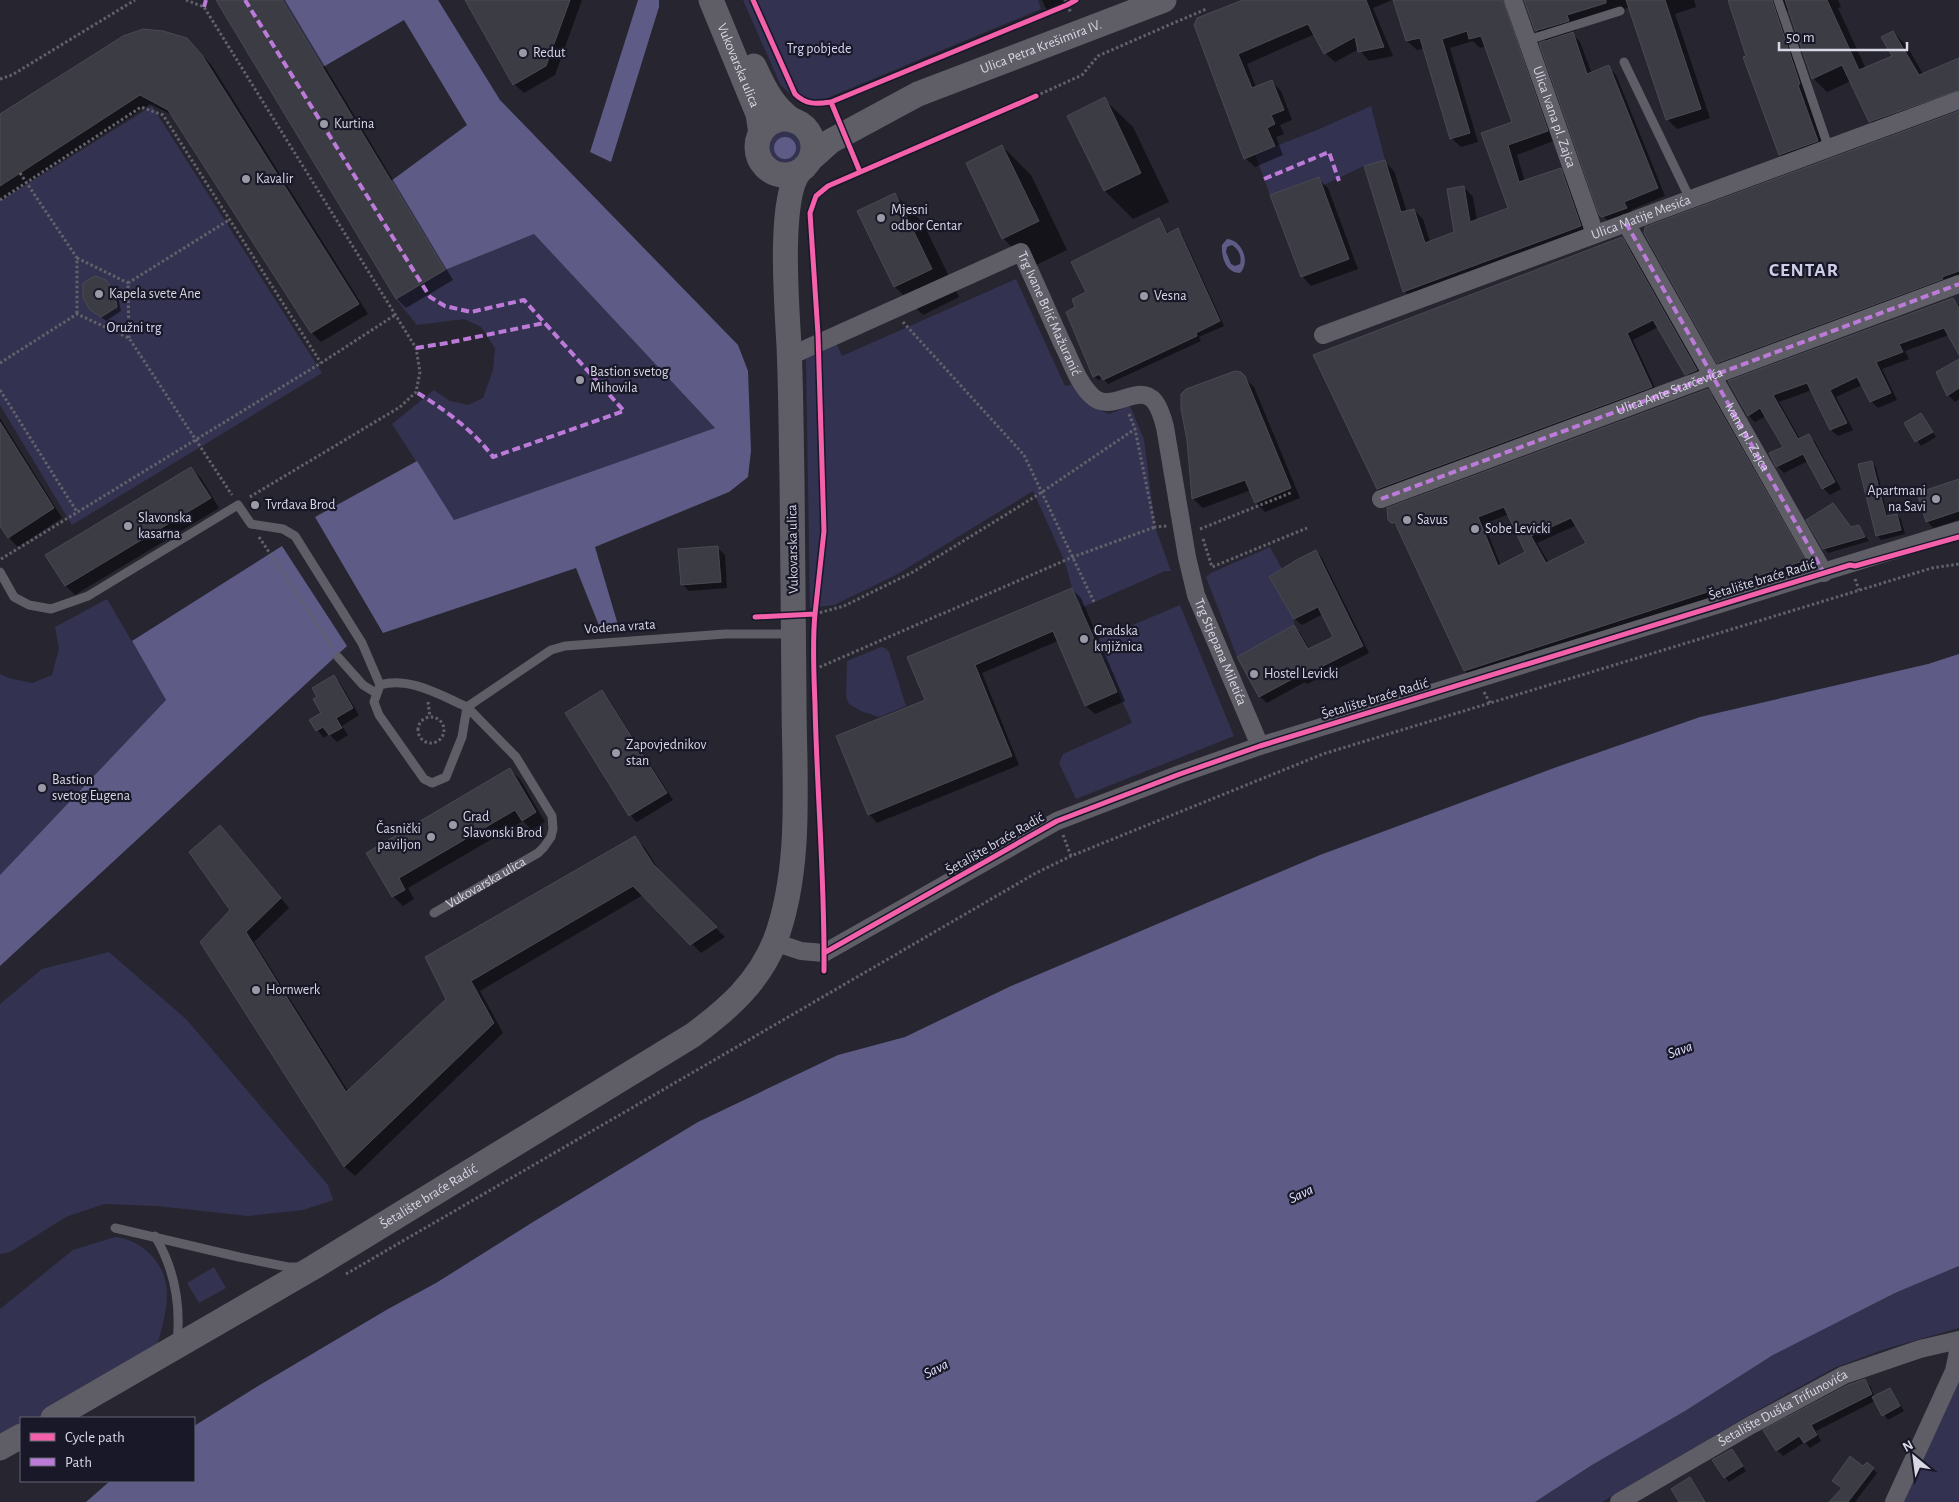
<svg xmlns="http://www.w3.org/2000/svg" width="1959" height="1502" font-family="'Alegreya Sans',sans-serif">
<rect width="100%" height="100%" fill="#262530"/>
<path fill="#343251" d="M743,0H1038L1041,9L825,99L806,100L791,95L780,84Z
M152,106L322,373L72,525L0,405V201Z
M1371,106L1385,160L1364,166L1322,186L1318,177L1270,195L1255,154L1317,130Z
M767 146a18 18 0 1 1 36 0a18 18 0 1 1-36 0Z
M534,234L715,428L454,520L392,424L434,390L450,401L468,405L483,398L493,370L495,348L481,327L464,319L417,325L396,299L445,270Z
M1016,279L1065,386L1075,384L1099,409L1109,414L1130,406L1144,439L1155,527L1171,571H1165L1081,608L1072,588L1065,562L1033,491L896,575L834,605L810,608L806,359L837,345L842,356Z
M1270,547L1282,569L1269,578L1294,619V625L1237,657L1206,577L1211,573Z
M107,599L166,700L0,875V674L9,678L32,683L52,675L59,648L55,627Z
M1180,605L1234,736L1076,799L1059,763L1063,754L1132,723L1095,641Z
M881,647L885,648L889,652L906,706L879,717L861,711L849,704L846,697L847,661Z
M109,952L187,1020L328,1185L333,1200L303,1210L248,1216L157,1206L104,1204L66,1217L10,1252L0,1254V1004L42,969Z
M115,1237C135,1239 153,1252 162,1271C170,1289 167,1308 162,1327C161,1331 160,1337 158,1342C149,1360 62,1405 40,1418H21V1429L0,1441V1309L73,1250Z
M1959,1266V1328L1885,1349L1834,1368L1756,1411L1602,1502H1535L1592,1465L1685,1411L1773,1355L1895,1293Z
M214,1267L226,1288L199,1303L187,1283Z
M1959,1374V1502H1901Z"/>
<path fill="#5e5c86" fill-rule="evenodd" d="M282,0H438L500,100L738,345L748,371L751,451L748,477L729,492L595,547L618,625L600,628L576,568L383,633L315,517L417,461L454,520L715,428L534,234L445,270L391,181L467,125L404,20L323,67Z
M638,0H659V7L611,162L590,152Z
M774 148a11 11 0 1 1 22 0a11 11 0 1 1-22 0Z
M1227,239C1242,240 1251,262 1240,273C1226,273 1221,257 1222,245ZM1232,245C1239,249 1242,257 1240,264L1235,266L1231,264L1226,252L1227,247Z
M282,546L347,646L0,966V875L166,700L132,641Z
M1959,654V1266L1895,1293L1773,1355L1685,1411L1592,1465L1535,1502H86L110,1481H194V1426L258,1386L388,1309L436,1283L533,1222L698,1122L838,1055L905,1037L1011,986L1320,855L1554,768L1700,717L1928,664Z"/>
<path fill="#0007" fill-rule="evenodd" d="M223,0H285L453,280L406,308L397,299Z
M466,0H582L555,75L524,93L514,84Z
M1042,0H1062L1065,6L1050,12L1045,7Z
M1246,0H1392L1373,8L1393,56L1369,61L1359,49L1335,62L1325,53L1315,34L1247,64L1256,87L1271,81L1281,91L1292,120L1280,125L1284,134L1276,137L1283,155L1255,167L1245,158L1196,25Z
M1394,0H1518L1556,140L1517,155L1525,182L1560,170L1570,179L1590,235L1414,300L1404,291L1384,161L1394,171L1407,212L1414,210L1423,219L1430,242L1455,232L1464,187L1473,197L1477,220L1510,209L1482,134L1513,122L1486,46L1480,48L1473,41L1450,48L1478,142L1461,147L1451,138L1425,48L1417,50L1407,41Z
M1526,0H1694L1696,7L1675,14L1710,118L1677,129L1667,119L1630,7L1576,25L1577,30L1571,32L1580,42L1592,74L1608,67L1616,75L1665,196L1631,210L1634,216L1609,222L1601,214L1547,42L1536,30Z
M1729,0H1838L1841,7L1838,8L1866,69L1894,57L1893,32L1907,46L1923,74L1959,60V108L1884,135L1870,121L1851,81L1827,92L1813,78L1789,9L1786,13L1831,155L1794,168L1780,154Z
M197,49L212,66L368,314L321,342L312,333L174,116L150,104L0,201V116Z
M1104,99L1133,127L1169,202L1133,219L1105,191Z
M1959,113V283L1727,371L1718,362Z
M1002,146L1031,175L1067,250L1032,267L1003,238Z
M1318,178L1328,188L1358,269L1311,286L1302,276Z
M895,194L923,223L959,297L923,315L895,287Z
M1159,220L1169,234L1177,230L1182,234L1224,326L1199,337L1201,341L1108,384L1103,378L1098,380L1095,377L1106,373L1077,308L1088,293Z
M1622,239L1629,246L1703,377L1693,381L1686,374L1658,327L1633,340L1658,394L1385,496L1378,489Z
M110,286L118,296L121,311L106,321L91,309Z
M1953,299L1959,305V352L1949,335L1905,351L1909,359L1882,369L1897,400L1878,408L1871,401L1862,385L1836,397L1853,430L1838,436L1831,430L1812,390L1779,402L1800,439L1809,435L1815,442L1841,489L1830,495L1823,488L1808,461L1784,473L1777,466L1784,447L1766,416L1755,422L1749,416L1730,382Z
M1959,360V399L1955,402L1948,395Z
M1240,373L1254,387L1300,498L1265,512L1256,502L1251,490L1203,508L1193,499L1188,439Z
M1707,390L1714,397L1810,568L1472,678L1465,671L1399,529L1389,519ZM1509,514L1527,553L1501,566L1484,524ZM1577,525L1588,543L1549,563L1537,543Z
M1921,414L1936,437L1921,446L1906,423Z
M0,418L62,518L18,547L9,538L0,523Z
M1871,462L1876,467L1888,517L1897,515L1901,519L1905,534L1881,540L1877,535Z
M191,468L201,478L219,508L75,595L66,586L47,555Z
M1959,480V520L1933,528L1927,521Z
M1859,527L1869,541L1828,553L1824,548L1851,528Z
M718,548L725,555L727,588L689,591L682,584Z
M1316,551L1322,558L1369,653L1307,684L1305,682L1267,703L1260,697L1239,657L1294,627L1300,633L1310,650L1334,637L1323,614L1302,625L1295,619L1271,578Z
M1072,589L1081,598L1125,701L1095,714L1086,706L1058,641L982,673L1019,765L877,823L869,814L927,701Z
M334,676L340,683L359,715L342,726L348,735L337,742L329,734L324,738L310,721L323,713Z
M602,691L608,698L673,800L637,822L630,815L566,714Z
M510,770L520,779L545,822L532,830L523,821L408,888L414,899L403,906L393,896L368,853Z
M220,826L289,908L254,942L348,1091L448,999L635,838L645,848L662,875L725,937L701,953L643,895L480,991L503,1033L355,1176L345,1167L202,942L232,910Z
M1864,1381L1870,1386L1875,1397L1890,1389L1904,1411L1888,1420L1875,1401L1816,1431L1821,1441L1810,1448L1805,1442L1783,1456L1777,1450Z
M1732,1450L1746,1471L1729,1482L1725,1477Z
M1863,1467L1873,1469L1877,1473L1855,1502H1830L1843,1489L1838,1485Z"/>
<path fill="#3c3c44" stroke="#4a4a53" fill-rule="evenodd" d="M216,0H282L445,270L396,299Z
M465,0H570L546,66L513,85Z
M1243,0H1366L1384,47L1358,52L1355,37L1324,54L1308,24L1238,54L1252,88L1272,80L1284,110L1271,115L1275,124L1267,128L1275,146L1244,159L1194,25L1197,18Z
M1393,0H1503L1548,131L1508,145L1519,182L1561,168L1581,226L1403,292L1364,166L1385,160L1401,212L1414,209L1425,243L1454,232L1447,189L1464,186L1470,222L1508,208L1481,133L1512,122L1481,36L1469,39L1467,31L1442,39L1470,133L1450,139L1420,38L1406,41Z
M1524,0H1606V3L1567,15L1569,21L1535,31Z
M1626,0H1665L1701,109L1666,120Z
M1728,0H1772L1800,84L1798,85L1818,141L1779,155L1743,57L1746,56Z
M1785,0H1827L1859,70L1892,56L1881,37L1893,31L1919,75L1959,58V90L1869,122L1842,65L1812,79Z
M143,29L163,31L187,38L202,55L359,304L311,333L168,110L140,95L0,186V114L123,36Z
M1573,32L1587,74L1609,65L1658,188L1624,202L1627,208L1602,217L1599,215L1539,43Z
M1105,97L1141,173L1104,191L1067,116Z
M1959,111V271L1942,277L1943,279L1717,363L1644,233L1645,227Z
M1002,145L1039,221L1002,239L966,163Z
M1319,177L1349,259L1301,277L1270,195Z
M895,193L932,269L894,287L857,211Z
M1159,218L1167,234L1178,228L1220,321L1196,333L1197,336L1103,380L1099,374L1093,377L1066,312L1075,307L1072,299L1086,292L1071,262Z
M1622,237L1697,370L1685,375L1653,320L1627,333L1652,387L1377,489L1313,355Z
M95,276L106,280L114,291L117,307L101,317L90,310L83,298V283Z
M1953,298L1959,308V355L1944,328L1899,344L1903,352L1876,362L1891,393L1870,402L1857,377L1830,390L1847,423L1830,430L1807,383L1773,395L1798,439L1809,434L1835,482L1822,489L1803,454L1776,467L1769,453L1783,447L1760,408L1748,416L1728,381Z
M1959,359V388L1947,396L1936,372Z
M1235,371L1241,372L1245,376L1291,488L1255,503L1245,480L1192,499L1187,440L1181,409V394L1186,389Z
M1708,389L1804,558L1803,561L1464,671L1395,523H1391L1388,520L1387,508ZM1504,507L1525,552L1498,566L1478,517ZM1571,518L1586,543L1546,563L1531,536Z
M1921,413L1933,432L1915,442L1904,423Z
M0,422L54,508L8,538L0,526Z
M1872,461L1886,516L1897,514L1901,530L1876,536L1858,464Z
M191,467L211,498L65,586L45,555Z
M1959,479V511L1926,522L1917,493Z
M1833,503L1851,527L1859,525L1865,537L1823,549L1806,520Z
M718,546L721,582L681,585L678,549Z
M1316,550L1363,646L1299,678L1298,676L1259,697L1237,657L1294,625L1308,649L1333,637L1318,607L1294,619L1269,577L1298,559Z
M1072,588L1117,692L1085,706L1053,631L975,665L1012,756L868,815L836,736L925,700L907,657Z
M334,675L353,708L336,718L342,728L329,735L323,727L316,731L309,720L321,713L313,699L317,697L312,688Z
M602,690L667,793L629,816L565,713Z
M510,768L536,812L522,821L515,810L399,878L405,890L392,897L366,853Z
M220,825L281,898L246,932L346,1092L446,999L425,957L635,836L653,864L717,927L690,945L633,886L471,981L494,1023L344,1167L200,942L230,910L189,852Z
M1865,1379L1872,1394L1811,1425L1817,1435L1804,1443L1799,1436L1776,1451L1763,1430L1848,1385Z
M1890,1388L1900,1406L1882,1416L1872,1397Z
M1732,1449L1743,1466L1724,1478L1712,1460Z
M1850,1456L1863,1466L1867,1462L1874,1468L1848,1502H1829L1842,1488L1832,1481Z
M1690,1477L1705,1502H1679L1671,1489Z"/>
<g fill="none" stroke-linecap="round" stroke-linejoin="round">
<path stroke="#62626a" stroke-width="3" stroke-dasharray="2.5 2.5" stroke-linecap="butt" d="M186,0L204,7L416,348L420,372L416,392L400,407L248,498
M1065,0L1071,13
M0,79L12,75L135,0
M1036,96L1082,75L1098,56L1206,9
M20,173L77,258V314
M0,200L141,107L163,115L321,363
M77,258L128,283
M903,322L1024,455L1094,602
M129,338L128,283L229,220
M0,363L77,314L129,338L232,495
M0,390L77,512
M1129,414L1135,429L1155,527L1167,526
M1200,529L1293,492
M259,537L333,648
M1203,539L1212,567L1307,528
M1,559L321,363L395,315
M1855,579L1859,590
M815,614L844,606L913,572L1036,496L1135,429
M815,669L1073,557L1155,527
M1484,692L1490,703
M428,702L430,717
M418 730a13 13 0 1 1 26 0a13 13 0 1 1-26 0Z
M1063,835L1071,856
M346,1274L1036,873L1071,856L1323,754L1932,568L1959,564"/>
<g stroke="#5f5e67" stroke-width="9">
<path d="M1778,0L1829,149"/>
<path d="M1528,40L1620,11"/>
<path d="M1624,62L1690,199"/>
<path d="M0,572L14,597L29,605L51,609L88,596L238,505L251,524L283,529L295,536L362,643L380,685L374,702L379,715L424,779L432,783L446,777L462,737L467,707C442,696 409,676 380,685"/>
<path d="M338,657L363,685L376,693"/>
<path id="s1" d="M434,913L538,853L544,847L551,837L553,829L552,816L516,757L467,707L551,650L565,646L725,634H792"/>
<path d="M115,1228L239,1257L288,1267H300"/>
<path d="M155,1236C174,1268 181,1305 177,1342"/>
</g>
<g stroke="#5f5e67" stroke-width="18">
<path id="s2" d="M1513,0L1595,234"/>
<path d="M1626,223L1824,573"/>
<path id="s3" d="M1323,335L1959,100"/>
<path id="s4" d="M790,356L1021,252C1035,282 1048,312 1062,343C1071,360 1077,382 1092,396C1111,415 1139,381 1155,402C1160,409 1163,419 1165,427L1187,557L1196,595L1260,746"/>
<path d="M1381,499L1959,284"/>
<path d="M774,942L801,951L824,953L1057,821L1180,774L1260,746L1959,530"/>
<path id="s5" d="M1619,1502L1751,1425L1844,1375L1920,1349L1959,1340"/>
<path d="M1894,1502L1954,1371L1957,1357L1959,1340"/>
</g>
<g stroke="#5f5e67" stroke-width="25">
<path id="s6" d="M711,0L758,114L761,133"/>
<path d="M754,66C764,87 772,106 792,120"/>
<circle cx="785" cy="147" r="28"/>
<path id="s7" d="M812,158L831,141L918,94L1164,0"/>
<path id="s8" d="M53,1418L314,1267L693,1035C728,1009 758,983 775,941C803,867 794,776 794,699C794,625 793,551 792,477C791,433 791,389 789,346C787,308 778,200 799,172"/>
<path d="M0,1448L21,1436"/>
</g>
<g stroke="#bd7bd9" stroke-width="4" stroke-dasharray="8 4" stroke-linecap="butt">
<path d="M245,0L430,297L445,306L471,312L524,300L624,411L493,457C473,430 444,409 416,392"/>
<path d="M204,7L206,0"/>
<path d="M1264,179L1329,152L1339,181"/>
<path id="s9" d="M1626,223L1824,573"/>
<path d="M416,348L447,343L544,323"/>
<path id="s10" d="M1381,499L1959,284"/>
</g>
<g stroke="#191829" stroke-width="8">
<path id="cycleway" d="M753,0L795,94C806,105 816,104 831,102L860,172
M831,102L1067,5L1076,0
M815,614L824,531L818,334L810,213L816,196L828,186L1036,96
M755,617L815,614C812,644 814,675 815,705C817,794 825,882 824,971
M824,953L1057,821L1180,774L1260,746L1850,565L1855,566L1959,537"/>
</g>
<use href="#cycleway" stroke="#f560ab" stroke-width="5"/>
</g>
<g fill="#9a99a6" stroke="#191829" stroke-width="2">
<circle cx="523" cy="53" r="5"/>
<circle cx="324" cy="124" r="5"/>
<circle cx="246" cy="179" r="5"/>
<circle cx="881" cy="218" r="5"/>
<circle cx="99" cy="294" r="5"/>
<circle cx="1144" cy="296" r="5"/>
<circle cx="580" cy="380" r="5"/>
<circle cx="1936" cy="499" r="5"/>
<circle cx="255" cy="505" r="5"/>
<circle cx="1407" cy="520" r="5"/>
<circle cx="128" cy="526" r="5"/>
<circle cx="1475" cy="529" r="5"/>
<circle cx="1084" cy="639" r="5"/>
<circle cx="1254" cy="674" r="5"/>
<circle cx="616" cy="753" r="5"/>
<circle cx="42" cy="788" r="5"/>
<circle cx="453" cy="825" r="5"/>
<circle cx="431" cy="837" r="5"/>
<circle cx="256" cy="990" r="5"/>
</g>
<g text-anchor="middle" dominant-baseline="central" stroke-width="4.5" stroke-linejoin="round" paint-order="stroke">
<g font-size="14" fill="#d8d8e5" stroke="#191829">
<text stroke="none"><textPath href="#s7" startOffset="256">Ulica Petra Krešimira IV.</textPath></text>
<text stroke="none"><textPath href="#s6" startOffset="71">Vukovarska ulica</textPath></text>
<text stroke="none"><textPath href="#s2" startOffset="124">Ulica Ivana pl. Zajca</textPath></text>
<text stroke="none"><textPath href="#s3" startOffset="339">Ulica Matije Mesića</textPath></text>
<text stroke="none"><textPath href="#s4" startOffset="321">Trg Ivane Brlić Mažuranić</textPath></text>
<text stroke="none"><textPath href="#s10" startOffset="308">Ulica Ante Starčevića</textPath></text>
<text stroke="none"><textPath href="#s9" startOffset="246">Ivana pl. Zajca</textPath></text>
<text transform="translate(793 549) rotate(-91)">Vukovarska ulica</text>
<text transform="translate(1762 580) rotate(-17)">Šetalište braće Radić</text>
<text transform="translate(620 627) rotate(-4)">Vodena vrata</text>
<text stroke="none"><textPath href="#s4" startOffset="742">Trg Stjepana Miletića</textPath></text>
<text transform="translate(1375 699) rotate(-17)">Šetalište braće Radić</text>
<text transform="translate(995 844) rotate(-30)">Šetalište braće Radić</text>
<text stroke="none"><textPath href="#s1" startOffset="60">Vukovarska ulica</textPath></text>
<text stroke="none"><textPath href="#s8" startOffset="436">Šetalište braće Radić</textPath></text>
<text stroke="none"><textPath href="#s5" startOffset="189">Šetalište Duška Trifunovića</textPath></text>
</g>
<g font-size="14" fill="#d8d8f5" stroke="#191829">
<text x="819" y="49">Trg pobjede</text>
<text x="134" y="328">Oružni trg</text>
</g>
<g font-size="14" fill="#d8d8e5" stroke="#191829" text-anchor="start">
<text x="533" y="53">Redut</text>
<text x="334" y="124">Kurtina</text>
<text x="256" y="179">Kavalir</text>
<text x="891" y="210">Mjesni<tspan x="891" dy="16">odbor Centar</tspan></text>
<text x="109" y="294">Kapela svete Ane</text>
<text x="1154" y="296">Vesna</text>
<text x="590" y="372">Bastion svetog<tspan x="590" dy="16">Mihovila</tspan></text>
<text x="1926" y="491" text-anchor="end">Apartmani<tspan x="1926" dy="16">na Savi</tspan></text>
<text x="265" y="505">Tvrđava Brod</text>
<text x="138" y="518">Slavonska<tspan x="138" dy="16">kasarna</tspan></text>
<text x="1417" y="520">Savus</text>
<text x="1485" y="529">Sobe Levicki</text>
<text x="1094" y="631">Gradska<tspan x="1094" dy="16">knjižnica</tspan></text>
<text x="1264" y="674">Hostel Levicki</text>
<text x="626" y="745">Zapovjednikov<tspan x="626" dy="16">stan</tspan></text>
<text x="52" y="780">Bastion<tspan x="52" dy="16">svetog Eugena</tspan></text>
<text x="463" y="817">Grad<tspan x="463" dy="16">Slavonski Brod</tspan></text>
<text x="421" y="829" text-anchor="end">Časnički<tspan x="421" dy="16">paviljon</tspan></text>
<text x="266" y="990">Hornwerk</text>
</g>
<g font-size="15" font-style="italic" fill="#dfdffd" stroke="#191829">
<text transform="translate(1680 1050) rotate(-20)">Sava</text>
<text transform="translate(1301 1194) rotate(-25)">Sava</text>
<text transform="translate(936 1369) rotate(-27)">Sava</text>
</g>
<g font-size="19" font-weight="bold" letter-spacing="1" fill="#cecee7" stroke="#191829">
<text x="1804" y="270">CENTAR</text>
</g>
</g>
<rect x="20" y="1417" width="175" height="65" fill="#191829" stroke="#656574"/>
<rect x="30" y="1433" width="25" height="8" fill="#f560ab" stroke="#656574"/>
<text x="65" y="1442" font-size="15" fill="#d8d8e5">Cycle path</text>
<rect x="30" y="1458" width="25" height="8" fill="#bd7bd9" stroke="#656574"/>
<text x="65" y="1467" font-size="15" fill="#d8d8e5">Path</text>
<g transform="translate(1914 1457) rotate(331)" stroke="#191829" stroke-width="4" paint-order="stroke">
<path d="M0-4L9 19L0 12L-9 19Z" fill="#d8d8e5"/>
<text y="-8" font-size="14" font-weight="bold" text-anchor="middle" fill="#d8d8e5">N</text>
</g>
<path d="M1779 42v8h128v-8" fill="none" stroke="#d8d8e5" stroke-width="2.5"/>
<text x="1786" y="42" font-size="15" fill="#d8d8e5" stroke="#191829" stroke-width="4" paint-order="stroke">50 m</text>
</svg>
